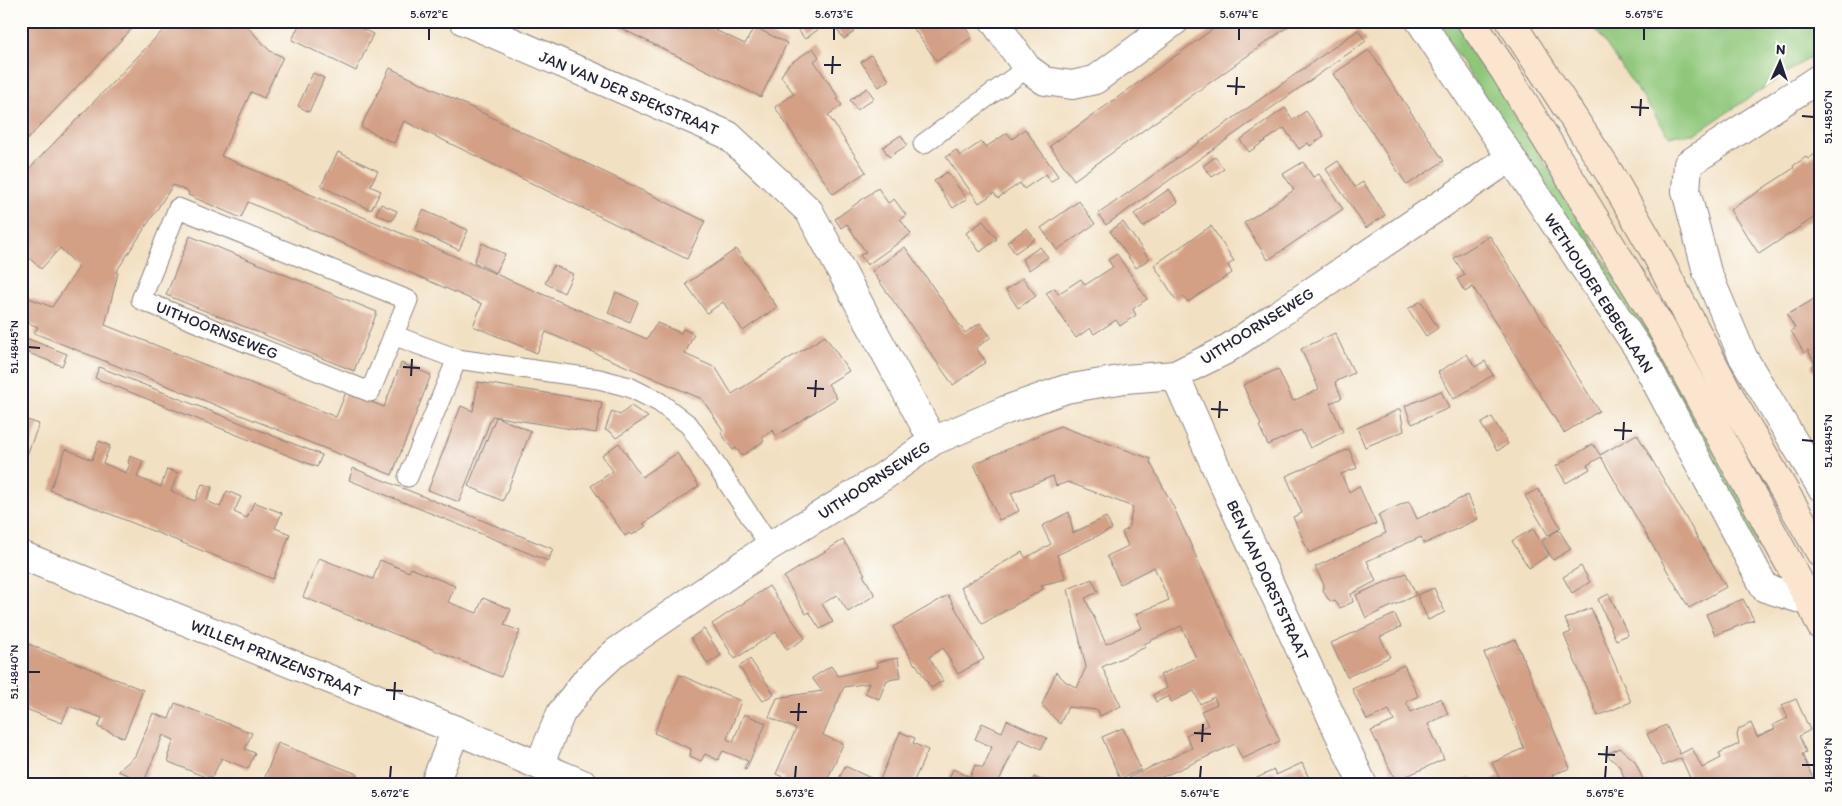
<svg xmlns="http://www.w3.org/2000/svg" width="1842" height="806" font-family="Itim,sans-serif">
<rect width="100%" height="100%" fill="#fdfcf7"/>
<filter id="ink" filterUnits="userSpaceOnUse"><feTurbulence type="fractalNoise" baseFrequency=".02" numOctaves="2"/><feDisplacementMap in="SourceGraphic" scale="10" xChannelSelector="R" yChannelSelector="G"/><feConvolveMatrix kernelMatrix="1 2 1 2 8 2 1 2 1" color-interpolation-filters="sRGB"/></filter>
<filter id="wash" filterUnits="userSpaceOnUse"><feTurbulence type="fractalNoise" baseFrequency=".0096" numOctaves="4" result="noise"/><feDisplacementMap in="SourceGraphic" scale="20" xChannelSelector="R" yChannelSelector="G"/><feGaussianBlur stdDeviation="1.12" result="paint"/><feColorMatrix in="noise" values="0 0 0 0 0 0 0 0 0 0 0 0 0 0 0 0 0 1.4 0 .05"/><feComposite in="paint" operator="in"/></filter>
<g filter="url(#wash)">
<rect width="100%" height="100%" fill="#f2e0c2"/>
<path fill="#8fc77a" stroke="#58745a" d="M1436,21H1457L1493,78L1693,405L1779,573L1777,576H1774L1672,394Z
M1590,21H1821V50L1695,134L1669,136Z"/>
<g id="blocks">
<path fill="#d3a086" d="M21,21H139L21,146Z
M172,21H242L270,51L283,57L264,98L251,92L221,156L647,339L657,323L681,333L683,329L694,334L685,354L716,368L732,394L825,336L849,371L828,384L837,398L776,436L773,430L762,438L764,441L742,456L736,448L733,450L721,433L723,430L702,399L546,332L537,353L473,326L482,304L248,202L241,218L188,195L189,192L173,185L116,272L118,273L105,325L336,417L346,392L384,407L401,363L431,375L392,475L34,333L38,327L21,320V295L52,307L79,267L60,248L41,269L28,257L21,264V177Z
M301,21H346L373,34L356,71L292,40Z
M606,21H697L713,29L716,21H720L715,30L745,44L754,27L787,43L761,97Z
M798,21H819L823,26L805,39L798,30L802,26Z
M831,21H847L854,32L844,39Z
M908,21H961L972,37L937,61Z
M1224,21H1296L1074,180L1050,146Z
M1358,30L1366,41L1106,225L1098,214Z
M813,48L819,57L814,61L839,98L837,99L842,105L828,115L866,172L833,194L775,107L794,94L781,76L788,65Z
M1369,50L1444,161L1407,185L1333,74Z
M871,55L889,80L879,87L861,62Z
M390,68L705,221L687,259L404,121L394,143L361,127Z
M313,73L324,78L309,112L298,106Z
M867,88L874,98L857,110L850,100Z
M1285,108L1293,120L1306,111L1324,136L1310,146L1308,143L1299,149L1284,128L1249,152L1240,140Z
M1025,129L1058,176L1051,182L1046,174L1024,189L1020,183L998,198L994,193L979,203L946,157L956,150L960,156L981,142L986,147L1007,133L1012,139Z
M901,135L907,145L889,157L883,147Z
M1821,150V213L1759,254L1730,210L1794,168L1793,166L1806,157L1808,159Z
M338,152L378,171L370,186L381,191L371,210L321,186Z
M1215,157L1224,169L1212,177L1203,166Z
M1338,161L1355,187L1363,182L1385,215L1366,228L1326,169Z
M1303,162L1313,177L1319,174L1343,209L1268,260L1244,223L1294,190L1283,174Z
M947,172L967,199L953,208L934,181Z
M878,188L888,203L894,199L906,215L900,219L911,234L867,265L860,255L866,252L856,238L847,224L841,228L835,219Z
M1169,189L1178,202L1143,227L1134,214Z
M1079,201L1095,224L1057,250L1041,228Z
M381,204L397,211L392,221L376,214Z
M423,210L468,230L459,250L415,230Z
M983,221L997,239L980,252L966,233Z
M1123,222L1149,259L1136,268L1110,231Z
M1211,226L1234,261L1228,265L1232,273L1188,302L1183,296L1176,300L1154,265Z
M1027,228L1035,239L1015,253L1007,242Z
M190,236L377,312L354,371L166,295Z
M1490,236L1599,411L1564,433L1473,287L1465,292L1457,279L1465,275L1454,258Z
M482,243L505,254L496,273L474,262Z
M905,247L965,333L980,323L991,337L976,348L986,362L953,385L872,271Z
M1040,247L1048,257L1029,270L1022,259Z
M736,249L777,307L743,331L723,302L707,313L686,284Z
M1117,254L1147,299L1133,309L1136,315L1120,326L1116,320L1094,334L1090,328L1076,338L1046,293L1055,288L1058,294L1081,279L1085,285L1113,267L1108,260Z
M554,265L573,274L564,293L545,283Z
M1023,278L1036,296L1018,308L1006,290Z
M616,292L638,302L630,322L608,313Z
M1821,295V383L1811,366L1815,364L1808,350L1804,353L1791,331L1795,328L1787,315Z
M1421,301L1438,328L1426,336L1408,309Z
M1335,333L1354,373L1335,382L1342,398L1330,403L1343,432L1310,448L1301,430L1268,445L1259,426L1261,425L1243,385L1278,369L1293,401L1319,389L1301,349Z
M21,336L67,354L62,366L21,350Z
M1467,354L1475,367L1485,361L1493,375L1454,399L1438,372Z
M99,367L322,455L317,467L95,378Z
M478,382L602,402L596,433L492,416L459,502L428,490L461,406L473,411Z
M1441,391L1449,408L1412,424L1405,406Z
M631,406L648,417L616,438L611,432L605,430L612,411L620,415Z
M1400,409L1404,431L1365,447L1357,428Z
M496,417L531,431L503,501L468,486Z
M1492,417L1508,444L1497,451L1481,424Z
M21,418L39,424L21,470Z
M1060,426L1151,459L1150,462L1174,508L1280,741L1242,759L1235,744L1145,785H1133L1128,778L1192,748L1186,735L1208,725L1201,711L1217,704L1214,697L1200,704L1194,691L1171,702L1169,696L1156,702L1153,695L1167,688L1160,675L1196,658L1181,626L1144,644L1146,647L1102,667L1121,706L1100,716L1098,710L1068,707L1060,724L1042,705L1056,672L1065,681L1077,688L1086,667L1068,589L1092,579L1098,592L1085,598L1106,644L1142,628L1136,614L1169,600L1154,567L1120,584L1107,556L1128,546L1122,532L1128,529L1133,507L1068,482L1056,486L1053,476L1011,493L1019,511L999,520L974,464Z
M1637,434L1726,587L1689,608L1601,457L1587,465L1590,469L1566,483L1556,466L1593,444L1600,455Z
M99,441L110,446L103,463L126,473L130,464L128,463L130,456L143,461L137,477L161,487L167,469L178,473L171,491L195,501L202,484L212,487L207,501L220,507L227,491L241,497L234,512L247,518L254,502L282,513L275,528L290,534L273,579L50,490L66,449L92,460Z
M619,443L642,477L677,453L699,486L643,524L646,526L632,535L630,533L625,536L591,486L613,471L602,455Z
M1349,449L1357,468L1341,474L1349,492L1359,486L1376,524L1309,553L1293,517L1302,513L1286,476Z
M353,468L553,549L548,561L349,480Z
M1538,489L1561,528L1548,535L1525,496Z
M1468,495L1478,519L1424,544L1421,537L1367,561L1376,581L1351,594L1353,602L1340,608L1335,601L1332,602L1328,599L1323,590L1324,585L1315,567L1386,533L1378,515L1409,501L1417,519Z
M1069,512L1073,533L1106,517L1112,529L1057,555L1066,579L1041,585L1043,589L982,624L961,587L1022,552L1026,558L1051,544L1042,526Z
M1533,529L1549,555L1529,568L1512,541Z
M1559,530L1571,549L1553,560L1542,540Z
M843,540L865,574L863,575L875,595L848,612L837,595L822,604L833,622L820,629L809,612L806,614L784,577Z
M319,558L373,579L380,560L409,572L411,568L413,569L455,586L448,602L477,613L483,598L511,609L504,625L520,631L501,677L303,597Z
M1581,566L1590,582L1572,593L1563,577Z
M1406,573L1416,595L1366,618L1356,595Z
M769,586L805,638L787,650L776,632L735,659L712,624Z
M1434,588L1445,612L1428,620L1417,595Z
M1609,594L1628,635L1616,640L1598,599Z
M948,595L984,659L958,674L943,648L929,657L943,681L931,688L916,664L915,665L893,627Z
M1743,599L1754,620L1715,635L1706,614Z
M1591,608L1631,702L1598,716L1564,635L1571,632L1565,619Z
M1395,614L1401,627L1380,637L1390,657L1347,677L1331,643Z
M704,629L721,655L708,664L691,638Z
M1515,639L1570,768L1552,775L1556,785H1482L1499,777L1492,763L1524,748L1484,653Z
M21,641L143,690L124,738L98,727L102,718L69,706L62,723L21,707Z
M898,658L901,678L887,680L879,699L865,693L869,683L844,687L823,735L843,744L825,785H782L785,778L776,774L796,729L769,717L777,698L822,691L812,678L831,666L838,676L878,667L877,662Z
M750,659L774,694L763,701L739,667Z
M1404,665L1418,696L1406,702L1411,712L1441,698L1448,714L1428,724L1444,759L1396,781L1371,731L1394,721L1389,710L1367,720L1352,689Z
M680,675L741,701L727,739L733,742L744,714L766,723L746,770L744,769L748,761L723,751L718,760L705,754L701,761L690,756L691,749L654,733Z
M1796,699L1810,730L1799,736L1806,752L1802,754L1816,785H1685L1692,782L1681,758L1663,766L1647,734L1666,725L1680,754L1692,748L1702,768L1721,758L1719,753L1739,744L1737,735L1739,729L1751,723L1757,737L1775,729L1773,725L1788,718L1782,705Z
M175,703L252,733L245,749L255,753L248,769L222,758L212,777H205L169,762L168,755L174,740L163,735L144,782L118,771L135,756L153,713L169,719Z
M1007,720L1047,738L1041,749L1019,739L997,785H946L953,769L970,777L975,765L983,768L992,747L975,739L982,723L1002,732Z
M1123,728L1141,770L1120,779L1102,737Z
M900,732L915,738L913,743L928,750L912,785H836L845,766L879,782Z
M278,743L357,774L352,785H262Z
M1620,748L1635,761L1644,782L1647,781L1649,785H1627L1620,767L1606,754Z
M1302,763L1312,785H1242L1274,770L1276,775Z
M1471,776L1474,785H1452Z
M1034,777L1050,785H1030Z
M55,781L65,785H53Z"/>
</g>
</g>
<g filter="url(#ink)">
<use href="#blocks" fill-opacity="0" stroke="#8a817e" stroke-width="1"/>
<g fill="none" stroke-linecap="round" stroke-linejoin="round">
<g stroke="#8a817e" stroke-width="21">
<path id="lane" d="M923,144L1027,68
M178,208L408,300L370,392L141,300Z
M393,335L457,359L599,379L629,387L659,402L689,425L770,546
M408,477L457,359"/>
</g>
<g stroke="#8a817e" stroke-width="30">
<path id="street" d="M464,21L728,135L809,211L933,441
M994,21L1027,68L1045,81L1072,85L1095,80L1175,21
M1420,21L1639,350L1765,588L1810,602
M1821,77L1688,164L1686,191L1707,272L1743,357L1821,487
M1175,375L1223,483L1363,785
M21,555L456,730L585,785
M539,765L561,713L588,678L616,652L770,546L884,476L933,441L1006,410L1066,389L1125,379L1175,375L1224,351L1510,158
M434,785L456,730"/>
</g>
<g stroke="#8a817e" stroke-width="30">
<path id="secondary" d="M1471,21L1504,70L1661,327L1810,602L1821,626
M1510,21L1610,174L1656,254L1733,402L1821,554"/>
</g>
<use href="#lane" stroke="#fff" stroke-width="19"/>
<use href="#street" stroke="#fff" stroke-width="28"/>
<use href="#secondary" stroke="#fbe5cf" stroke-width="28"/>
</g>
</g>
<path fill="none" stroke="#22223b" stroke-width="2" d="M429,40V28M834,40V28M1239,40V28M1644,40V28M824,65H841M832,74L833,56M1227,86L1245,87M1236,95L1237,77M1631,107L1649,108M1640,116L1641,99M1802,116L1814,117M28,347L40,348M403,367L420,368M411,376L412,359M807,388L824,389M815,397L816,380M1211,409L1228,410M1219,418L1220,401M1614,430L1632,431M1623,440L1624,422M1802,440L1814,441M28,672H40M386,690L403,691M394,700L395,682M790,712H807M798,721L799,703M1194,733L1211,734M1202,742L1203,724M1598,754L1615,755M1606,763L1607,746M1802,765H1814M390,778L391,766M795,778L796,766M1200,778L1201,766M1605,778L1606,766"/>
<g text-anchor="middle" dominant-baseline="central" stroke-width="4" stroke-linejoin="round" paint-order="stroke">
<g font-size="16" fill="#22223b" stroke="#fdfcf7">
<text transform="translate(629 93) rotate(23)">JAN VAN DER SPEKSTRAAT</text>
<text transform="translate(1599 293) rotate(57)">WETHOUDER EBBENLAAN</text>
<text transform="translate(1257 326) rotate(-32)">UITHOORNSEWEG</text>
<text transform="translate(217 330) rotate(22)">UITHOORNSEWEG</text>
<text transform="translate(874 480) rotate(-33)">UITHOORNSEWEG</text>
<text transform="translate(1268 580) rotate(65)">BEN VAN DORSTSTRAAT</text>
<text transform="translate(276 658) rotate(22)">WILLEM PRINZENSTRAAT</text>
</g>
</g>
<rect width="1842" height="806" fill="none" stroke="#fdfcf7" stroke-width="55"/>
<g transform="translate(1780 62) rotate(3)" stroke="#fdfcf7" stroke-width="4" paint-order="stroke">
<path d="M0-4L9 19L0 12L-9 19Z" fill="#22223b"/>
<text y="-8" font-size="14" font-weight="bold" text-anchor="middle" fill="#22223b">N</text>
</g>
<rect x="28" y="28" width="1786" height="750" fill="none" stroke="#22223b" stroke-width="2"/>
<g font-size="12" text-anchor="middle" fill="#22223b">
<text x="429" y="18">5.672°E</text>
<text x="834" y="18">5.673°E</text>
<text x="1239" y="18">5.674°E</text>
<text x="1644" y="18">5.675°E</text>
<text transform="translate(1828 117) rotate(-90)" y="4">51.4850°N</text>
<text transform="translate(14 347) rotate(-90)" y="4">51.4845°N</text>
<text transform="translate(1828 441) rotate(-90)" y="4">51.4845°N</text>
<text transform="translate(14 672) rotate(-90)" y="4">51.4840°N</text>
<text transform="translate(1828 765) rotate(-90)" y="4">51.4840°N</text>
<text x="390" y="797">5.672°E</text>
<text x="795" y="797">5.673°E</text>
<text x="1200" y="797">5.674°E</text>
<text x="1605" y="797">5.675°E</text>
</g>
</svg>
